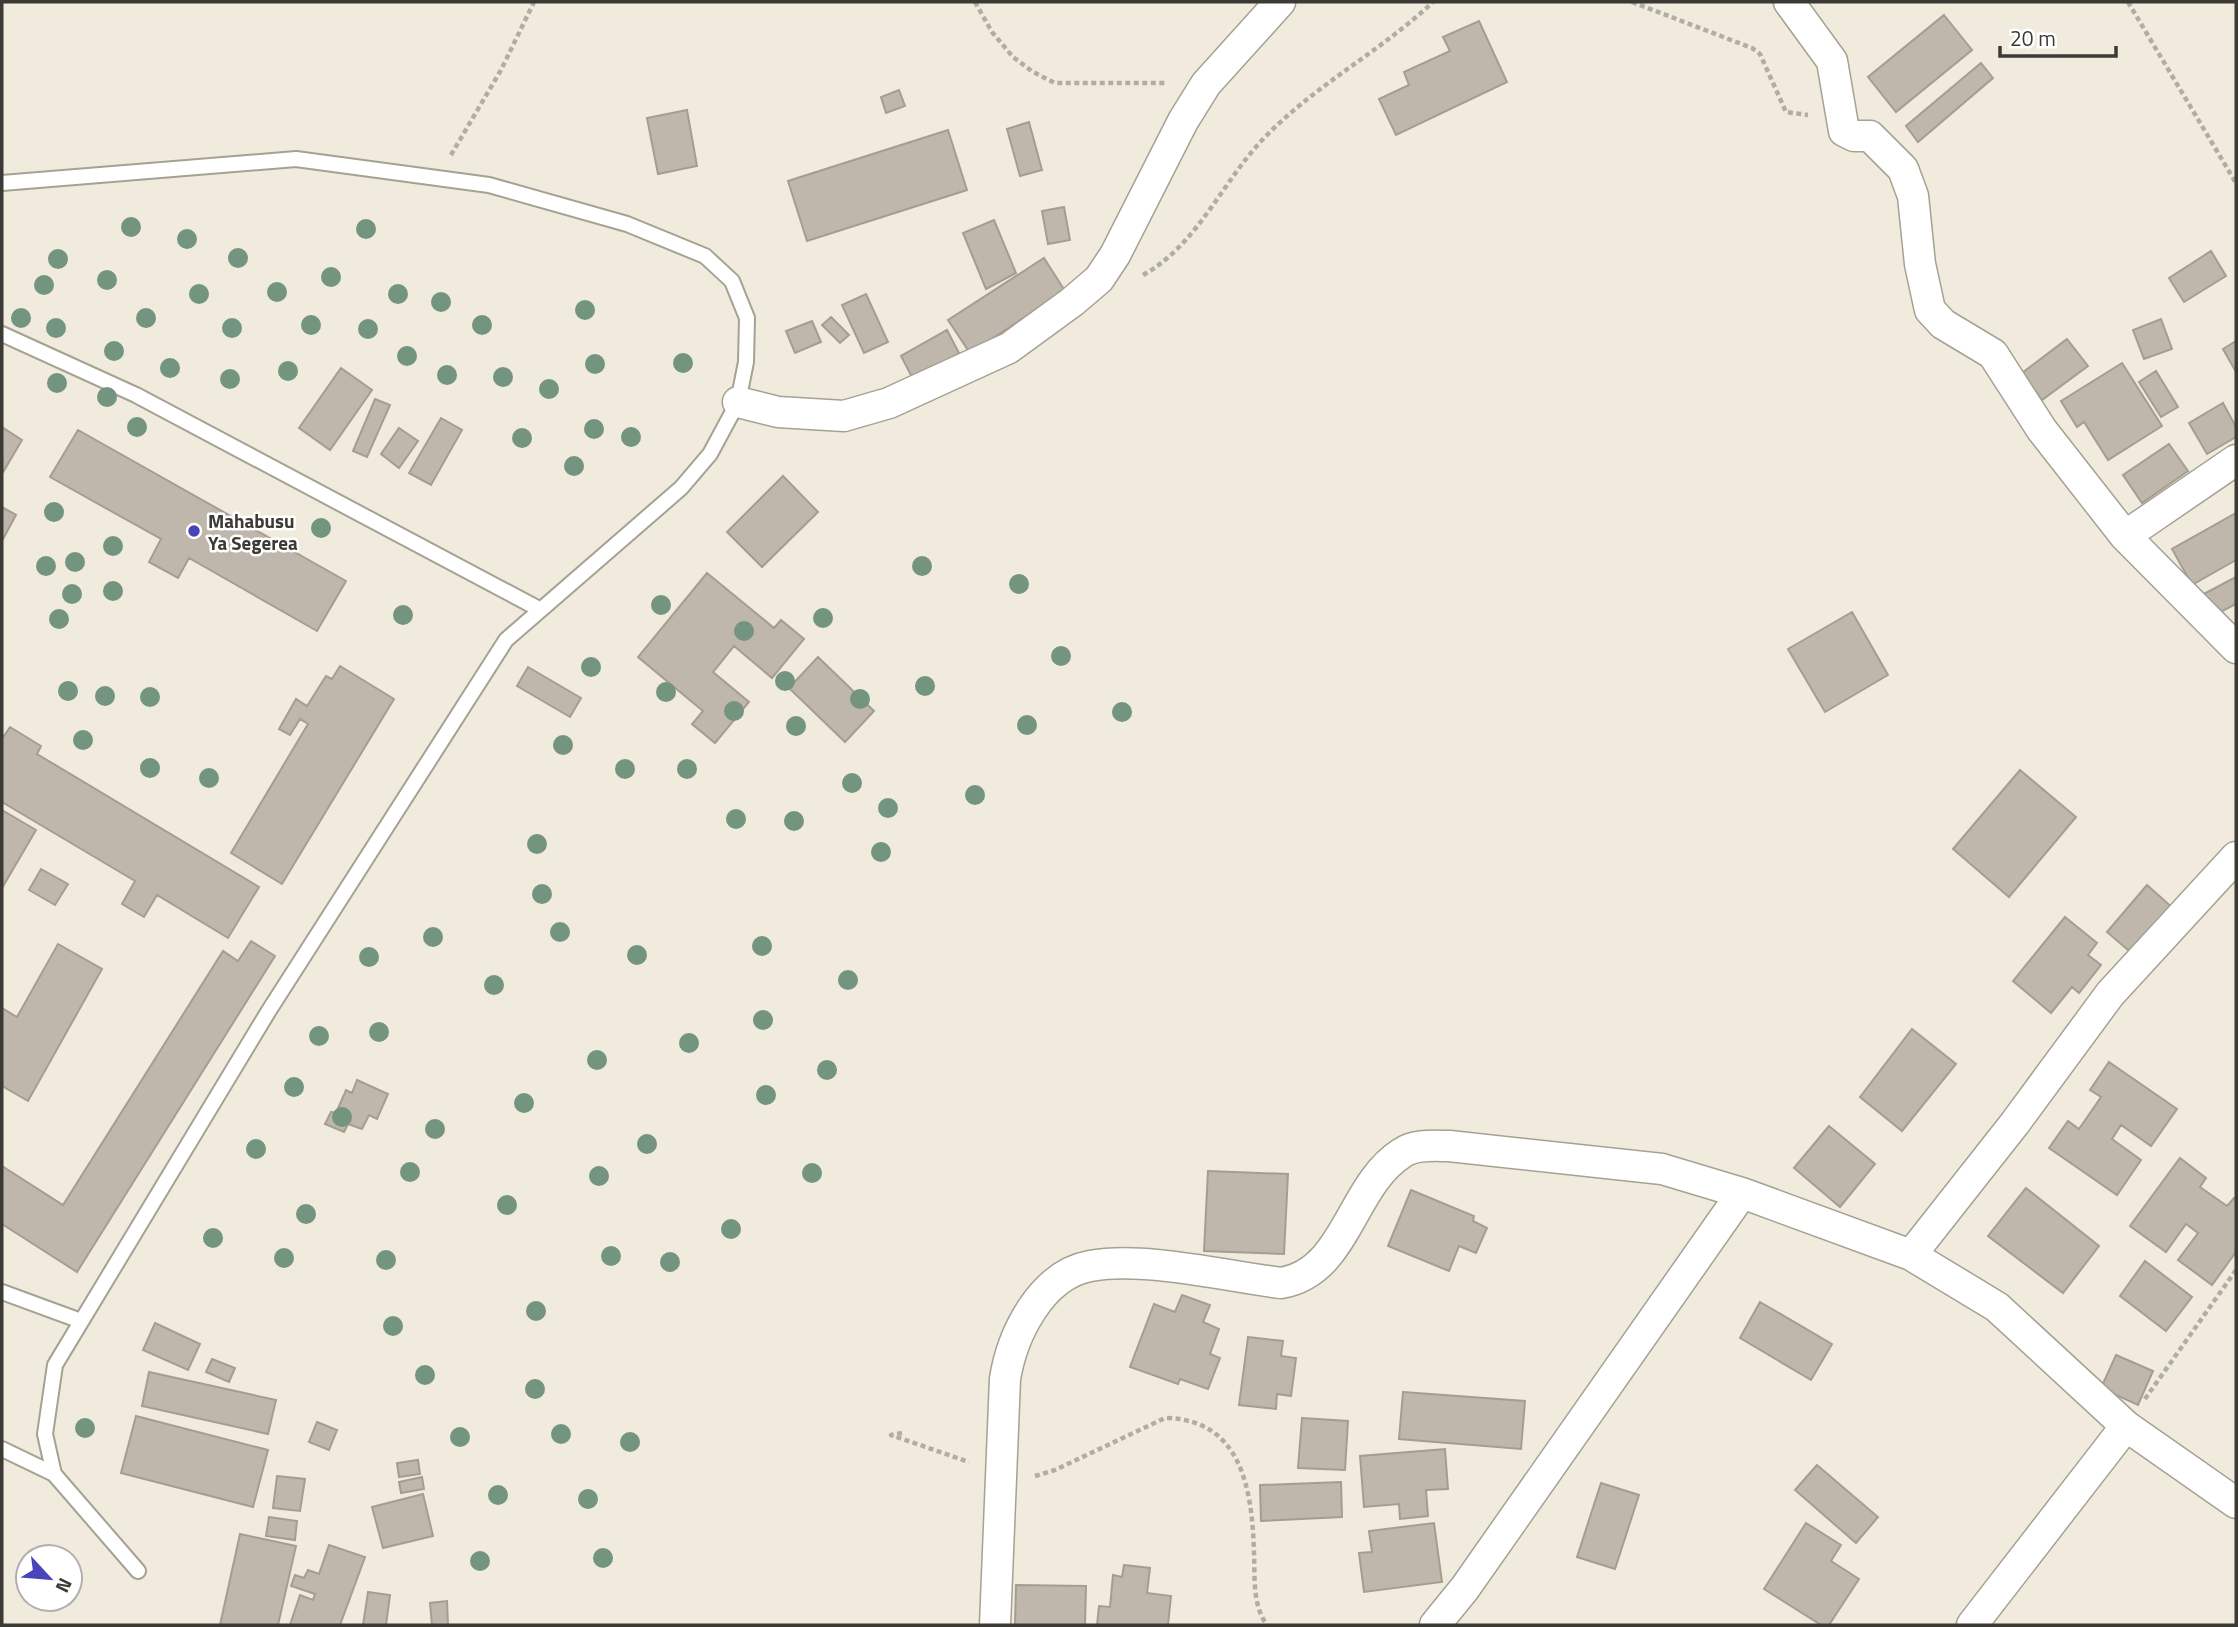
<svg xmlns="http://www.w3.org/2000/svg" width="2238" height="1627" font-family="'Titillium Web',sans-serif">
<rect width="100%" height="100%" fill="#f0ebdd"/>
<path fill="#bfb7ab" stroke="#a59d91" stroke-width="2" d="M1944,15L1972,50L1896,112L1868,77Z
M1479,21L1507,82L1396,135L1379,99L1409,85L1404,72L1450,51L1443,37Z
M1981,63L1993,78L1918,142L1906,126Z
M899,90L905,106L886,113L881,97Z
M687,110L697,166L658,174L647,118Z
M1029,122L1042,170L1020,176L1007,129Z
M948,130L967,190L807,241L788,181Z
M1064,207L1070,240L1048,244L1042,211Z
M994,220L1016,273L986,289L963,233Z
M2211,251L2226,276L2184,302L2169,278Z
M1044,258L1065,291L970,353L948,320Z
M866,294L888,342L864,353L842,305Z
M831,317L849,335L840,343L822,325Z
M2161,319L2172,349L2144,359L2133,330Z
M812,321L821,342L795,353L786,331Z
M947,330L960,355L914,381L901,356Z
M2067,339L2088,366L2042,400L2022,373Z
M2236,341V372L2223,349Z
M2122,363L2162,426L2108,460L2084,422L2077,427L2061,401Z
M341,368L372,390L330,450L299,428Z
M2156,371L2178,407L2161,417L2139,382Z
M375,399L390,405L367,457L353,451Z
M2223,403L2236,427V437L2207,454L2189,423Z
M441,418L462,430L431,485L409,473Z
M2,427L22,440L2,474Z
M399,428L418,441L399,468L381,454Z
M78,430L346,581L317,631L189,558L178,578L149,562L161,539L50,477Z
M2169,444L2188,471L2142,503L2123,475Z
M783,476L818,512L762,567L727,532Z
M2,507L16,515L2,541Z
M2236,513V560L2192,585L2172,549Z
M707,573L774,628L781,620L804,639L772,678L734,646L713,672L749,702L715,743L692,724L703,711L638,657Z
M2236,577V604L2209,618L2198,597Z
M1852,612L1888,675L1825,712L1788,649Z
M818,657L874,711L845,742L789,688Z
M340,666L394,699L282,884L231,853L308,724L300,719L290,735L279,729L296,699L307,706L326,676L332,679Z
M528,667L581,698L570,717L517,686Z
M10,727L41,746L37,754L259,887L228,938L157,895L144,917L122,904L135,881L2,802V735L4,736Z
M2020,770L2076,817L2009,897L1953,849Z
M2,810L36,830L2,888Z
M41,869L68,884L55,905L29,890Z
M2147,885L2174,909L2135,956L2107,932Z
M2065,917L2097,943L2088,955L2101,965L2079,993L2072,987L2051,1013L2013,981Z
M251,941L275,956L77,1272L2,1224V1166L63,1205L223,951L238,961Z
M58,944L102,969L28,1101L2,1086V1008L17,1017Z
M1912,1029L1956,1064L1902,1131L1860,1097Z
M2109,1062L2177,1109L2151,1146L2121,1125L2112,1139L2141,1160L2117,1195L2049,1148L2068,1121L2079,1129L2101,1097L2090,1090Z
M357,1080L388,1094L377,1119L369,1115L362,1129L348,1124L344,1132L325,1124L331,1112L336,1113L346,1090L352,1093Z
M1829,1126L1875,1164L1840,1207L1794,1168Z
M2180,1158L2206,1178L2200,1187L2227,1206L2234,1198L2236,1200V1252L2212,1285L2178,1260L2198,1233L2186,1224L2166,1252L2130,1226Z
M1208,1171L1288,1174L1284,1254L1204,1251Z
M2026,1188L2099,1246L2063,1293L1988,1236Z
M1411,1190L1474,1216L1473,1221L1487,1228L1476,1253L1459,1246L1449,1271L1388,1246Z
M2145,1261L2192,1297L2166,1331L2120,1296Z
M1182,1295L1210,1305L1203,1322L1219,1329L1210,1354L1220,1358L1208,1389L1180,1379L1178,1384L1130,1367L1154,1304L1175,1312Z
M1760,1302L1832,1344L1811,1380L1740,1338Z
M155,1323L200,1344L188,1370L143,1350Z
M1248,1337L1283,1341L1281,1356L1296,1358L1291,1396L1277,1394L1276,1409L1239,1405Z
M2116,1355L2153,1371L2138,1405L2101,1388Z
M212,1359L235,1368L229,1382L206,1372Z
M149,1372L276,1400L268,1434L142,1406Z
M1403,1392L1525,1401L1521,1449L1399,1439Z
M136,1416L268,1450L253,1507L121,1473Z
M1302,1418L1348,1421L1345,1470L1298,1468Z
M317,1422L337,1430L329,1450L309,1442Z
M1445,1449L1448,1489L1426,1490L1428,1516L1400,1519L1399,1504L1364,1507L1360,1456Z
M418,1460L420,1474L399,1477L397,1463Z
M1817,1465L1878,1517L1856,1543L1795,1490Z
M277,1476L305,1479L300,1511L273,1508Z
M422,1477L424,1489L401,1493L399,1482Z
M1341,1482L1342,1517L1261,1521L1260,1485Z
M1601,1483L1639,1495L1615,1569L1577,1557Z
M423,1494L433,1536L383,1548L372,1507Z
M269,1517L297,1521L295,1540L266,1536Z
M1434,1523L1442,1582L1364,1592L1359,1553L1372,1552L1369,1531Z
M1806,1523L1841,1545L1831,1561L1859,1579L1829,1625H1821L1764,1589Z
M240,1534L296,1546L278,1625H220Z
M329,1545L365,1557L340,1625H290L300,1595L313,1600L315,1594L291,1586L295,1575L304,1578L308,1570L319,1574Z
M1124,1565L1150,1568L1147,1593L1171,1596L1168,1625H1097L1099,1606L1110,1607L1113,1575L1122,1577Z
M1016,1585L1086,1586L1085,1625H1015Z
M368,1592L390,1595L386,1625H363Z
M447,1601L448,1625H432L430,1603Z"/>
<g fill="none" stroke-linecap="round" stroke-linejoin="round">
<g stroke="#a5a193" stroke-width="18">
<path id="lane" d="M2,183L296,159L489,185L627,224L705,256L732,281L747,318L746,362L738,402L710,454L681,488L506,640L268,1012L55,1365L45,1434L54,1474L138,1571
M2,334L136,395L539,609
M2,1292L81,1321
M2,1449L54,1474"/>
</g>
<g stroke="#a5a193" stroke-width="33">
<path id="street" d="M1789,2L1832,61L1844,131L1854,136H1870L1903,169L1913,196L1920,264L1930,310L1943,324L1993,354L2042,430L2125,536L2236,648
M738,402L778,412L844,416L889,403L1009,348L1072,302L1099,279L1115,255L1183,121L1206,84L1280,2
M2125,536L2236,460
M1911,1255L2015,1123L2110,994L2236,857
M995,1625L1005,1379C1012,1335 1041,1275 1090,1266C1144,1256 1225,1276 1281,1283C1347,1272 1350,1186 1402,1153C1415,1144 1434,1146 1449,1146L1662,1169L1742,1193L1911,1255L1997,1307L2126,1426L2236,1503
M1435,1625L1465,1588L1742,1193
M1972,1625L2126,1426"/>
</g>
<path stroke="#b1ada2" stroke-width="4.5" stroke-dasharray="5 3.5" stroke-linecap="butt" d="M975,2L992,32L1013,57L1033,72L1055,83H1166
M1632,2L1752,48L1760,54L1786,112L1808,115
M2128,2L2236,183
M451,155L501,70L534,2
M1143,275C1199,244 1223,179 1267,135C1317,84 1381,51 1433,2
M2145,1399L2236,1270
M902,1433L891,1435L969,1462
M1035,1476L1055,1470L1165,1418C1242,1419 1252,1490 1254,1552C1255,1576 1252,1605 1267,1625"/>
<use href="#lane" stroke="#fff" stroke-width="14"/>
<use href="#street" stroke="#fff" stroke-width="30"/>
</g>
<g fill="#739580">
<circle cx="131" cy="227" r="10"/>
<circle cx="366" cy="229" r="10"/>
<circle cx="187" cy="239" r="10"/>
<circle cx="238" cy="258" r="10"/>
<circle cx="58" cy="259" r="10"/>
<circle cx="331" cy="277" r="10"/>
<circle cx="107" cy="280" r="10"/>
<circle cx="44" cy="285" r="10"/>
<circle cx="277" cy="292" r="10"/>
<circle cx="199" cy="294" r="10"/>
<circle cx="398" cy="294" r="10"/>
<circle cx="441" cy="302" r="10"/>
<circle cx="585" cy="310" r="10"/>
<circle cx="21" cy="318" r="10"/>
<circle cx="146" cy="318" r="10"/>
<circle cx="311" cy="325" r="10"/>
<circle cx="482" cy="325" r="10"/>
<circle cx="56" cy="328" r="10"/>
<circle cx="232" cy="328" r="10"/>
<circle cx="368" cy="329" r="10"/>
<circle cx="114" cy="351" r="10"/>
<circle cx="407" cy="356" r="10"/>
<circle cx="683" cy="363" r="10"/>
<circle cx="595" cy="364" r="10"/>
<circle cx="170" cy="368" r="10"/>
<circle cx="288" cy="371" r="10"/>
<circle cx="447" cy="375" r="10"/>
<circle cx="503" cy="377" r="10"/>
<circle cx="230" cy="379" r="10"/>
<circle cx="57" cy="383" r="10"/>
<circle cx="549" cy="389" r="10"/>
<circle cx="107" cy="397" r="10"/>
<circle cx="137" cy="427" r="10"/>
<circle cx="594" cy="429" r="10"/>
<circle cx="631" cy="437" r="10"/>
<circle cx="522" cy="438" r="10"/>
<circle cx="574" cy="466" r="10"/>
<circle cx="54" cy="512" r="10"/>
<circle cx="321" cy="528" r="10"/>
<circle cx="113" cy="546" r="10"/>
<circle cx="75" cy="562" r="10"/>
<circle cx="46" cy="566" r="10"/>
<circle cx="922" cy="566" r="10"/>
<circle cx="1019" cy="584" r="10"/>
<circle cx="113" cy="591" r="10"/>
<circle cx="72" cy="594" r="10"/>
<circle cx="661" cy="605" r="10"/>
<circle cx="403" cy="615" r="10"/>
<circle cx="823" cy="618" r="10"/>
<circle cx="59" cy="619" r="10"/>
<circle cx="744" cy="631" r="10"/>
<circle cx="1061" cy="656" r="10"/>
<circle cx="591" cy="667" r="10"/>
<circle cx="785" cy="681" r="10"/>
<circle cx="925" cy="686" r="10"/>
<circle cx="68" cy="691" r="10"/>
<circle cx="666" cy="692" r="10"/>
<circle cx="105" cy="696" r="10"/>
<circle cx="150" cy="697" r="10"/>
<circle cx="860" cy="699" r="10"/>
<circle cx="734" cy="711" r="10"/>
<circle cx="1122" cy="712" r="10"/>
<circle cx="1027" cy="725" r="10"/>
<circle cx="796" cy="726" r="10"/>
<circle cx="83" cy="740" r="10"/>
<circle cx="563" cy="745" r="10"/>
<circle cx="150" cy="768" r="10"/>
<circle cx="625" cy="769" r="10"/>
<circle cx="687" cy="769" r="10"/>
<circle cx="209" cy="778" r="10"/>
<circle cx="852" cy="783" r="10"/>
<circle cx="975" cy="795" r="10"/>
<circle cx="888" cy="808" r="10"/>
<circle cx="736" cy="819" r="10"/>
<circle cx="794" cy="821" r="10"/>
<circle cx="537" cy="844" r="10"/>
<circle cx="881" cy="852" r="10"/>
<circle cx="542" cy="894" r="10"/>
<circle cx="560" cy="932" r="10"/>
<circle cx="433" cy="937" r="10"/>
<circle cx="762" cy="946" r="10"/>
<circle cx="637" cy="955" r="10"/>
<circle cx="369" cy="957" r="10"/>
<circle cx="848" cy="980" r="10"/>
<circle cx="494" cy="985" r="10"/>
<circle cx="763" cy="1020" r="10"/>
<circle cx="379" cy="1032" r="10"/>
<circle cx="319" cy="1036" r="10"/>
<circle cx="689" cy="1043" r="10"/>
<circle cx="597" cy="1060" r="10"/>
<circle cx="827" cy="1070" r="10"/>
<circle cx="294" cy="1087" r="10"/>
<circle cx="766" cy="1095" r="10"/>
<circle cx="524" cy="1103" r="10"/>
<circle cx="342" cy="1117" r="10"/>
<circle cx="435" cy="1129" r="10"/>
<circle cx="647" cy="1144" r="10"/>
<circle cx="256" cy="1149" r="10"/>
<circle cx="410" cy="1172" r="10"/>
<circle cx="812" cy="1173" r="10"/>
<circle cx="599" cy="1176" r="10"/>
<circle cx="507" cy="1205" r="10"/>
<circle cx="306" cy="1214" r="10"/>
<circle cx="731" cy="1229" r="10"/>
<circle cx="213" cy="1238" r="10"/>
<circle cx="611" cy="1256" r="10"/>
<circle cx="284" cy="1258" r="10"/>
<circle cx="386" cy="1260" r="10"/>
<circle cx="670" cy="1262" r="10"/>
<circle cx="536" cy="1311" r="10"/>
<circle cx="393" cy="1326" r="10"/>
<circle cx="425" cy="1375" r="10"/>
<circle cx="535" cy="1389" r="10"/>
<circle cx="85" cy="1428" r="10"/>
<circle cx="561" cy="1434" r="10"/>
<circle cx="460" cy="1437" r="10"/>
<circle cx="630" cy="1442" r="10"/>
<circle cx="498" cy="1495" r="10"/>
<circle cx="588" cy="1499" r="10"/>
<circle cx="603" cy="1558" r="10"/>
<circle cx="480" cy="1561" r="10"/>
</g>
<circle fill="#4a44ba" stroke="#fff" stroke-width="2.5" cx="194" cy="531" r="7"/>
<g text-anchor="middle" dominant-baseline="central" stroke-width="5" stroke-linejoin="round" paint-order="stroke">
<g font-size="19" font-weight="bold" fill="#3b3a34" stroke="#fff" text-anchor="start">
<text x="208" y="520">Mahabusu<tspan x="208" dy="22">Ya Segerea</tspan></text>
</g>
</g>
<rect width="2238" height="1627" fill="none" stroke="#3b3a34" stroke-width="7"/>
<g transform="translate(49 1578) rotate(116)"><circle r="33" fill="#ffffff" stroke="#b1b0ae" stroke-width="2"/>
<path d="M0-5L12 26L0 18L-12 26Z" fill="#4a44ba"/>
<text y="-10" font-size="19" font-weight="bold" text-anchor="middle" fill="#3b3a34">N</text>
</g>
<path d="M2000 46v10h116v-10" fill="none" stroke="#3b3a34" stroke-width="3.5"/>
<text x="2010" y="46" font-size="21" fill="#3b3a34" stroke="#ffffff" stroke-width="5" paint-order="stroke">20 m</text>
</svg>
